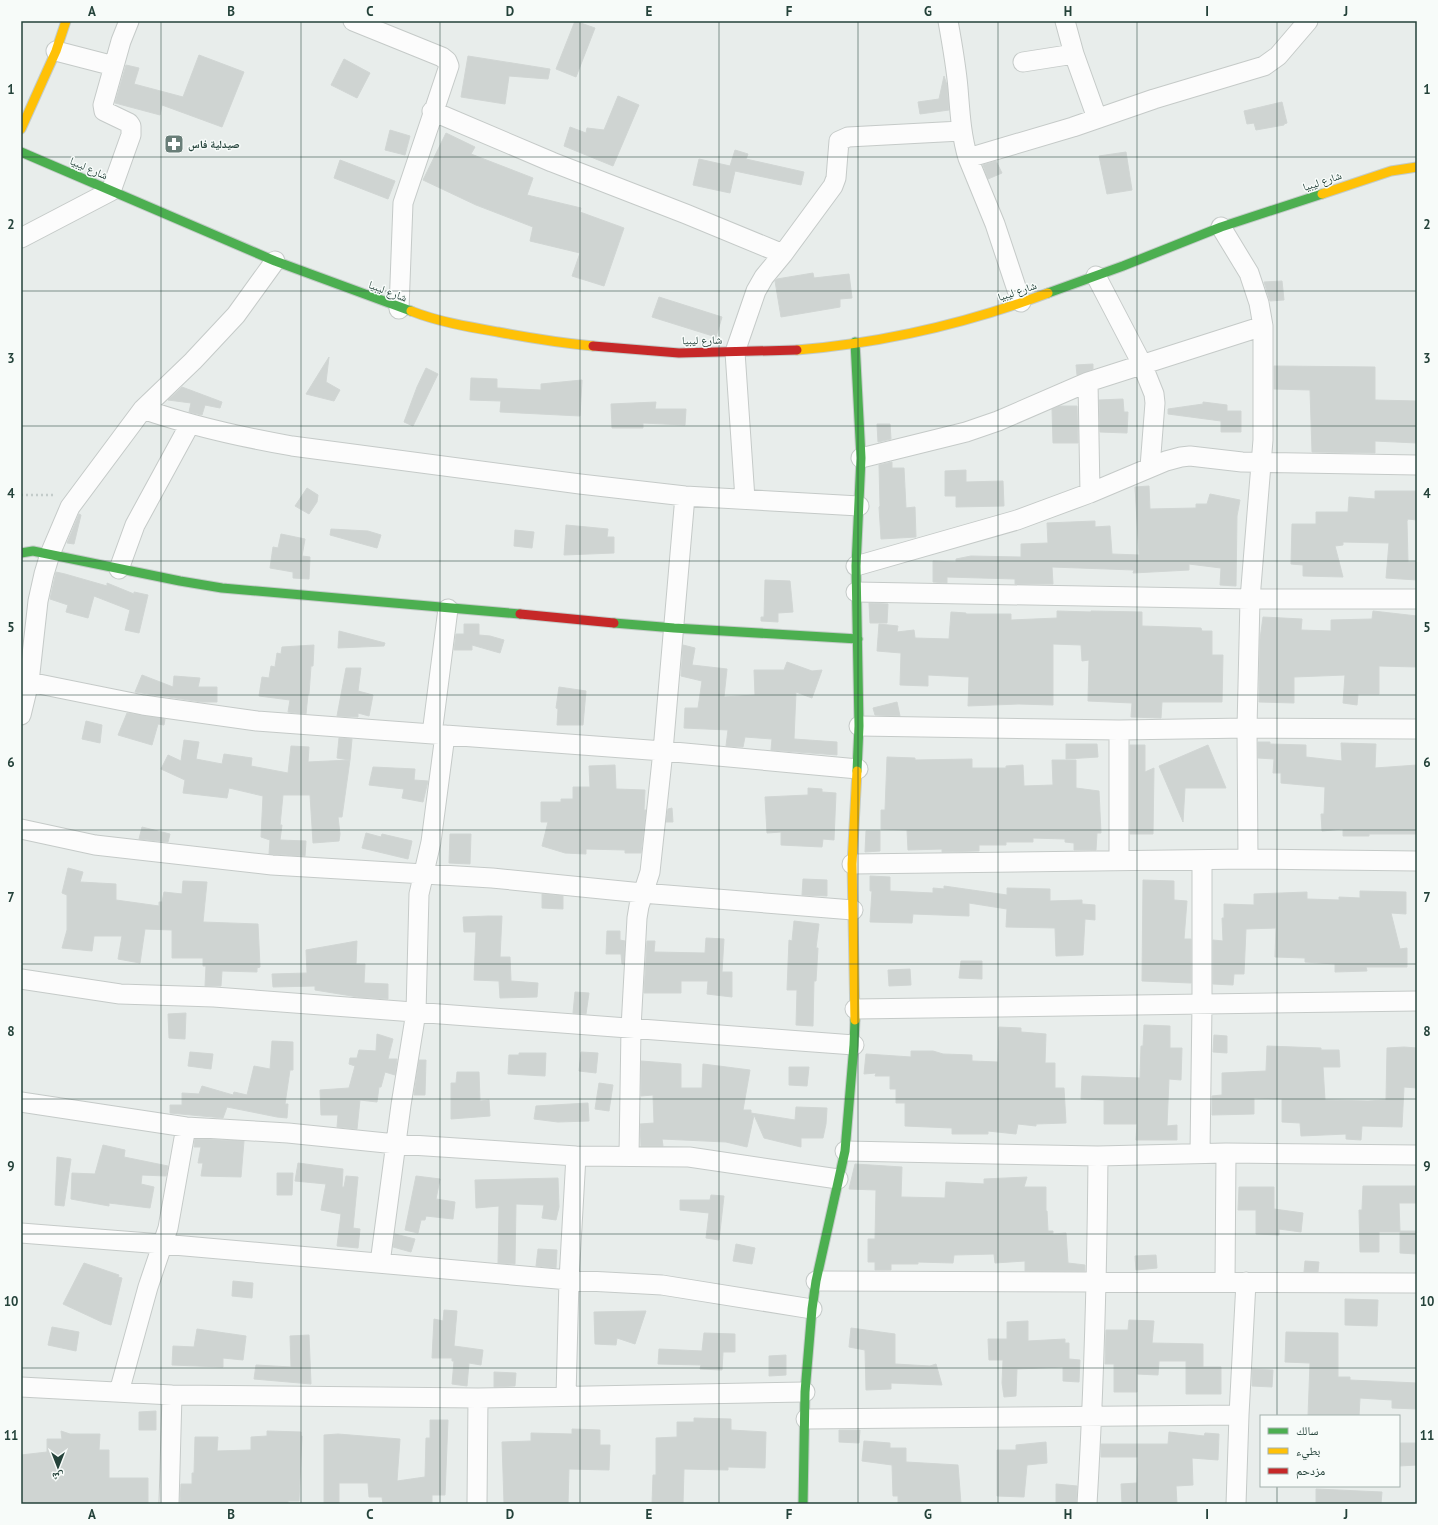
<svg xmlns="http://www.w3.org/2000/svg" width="1438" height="1525" font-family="'PT Sans','Noto Naskh Arabic',sans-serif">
<rect width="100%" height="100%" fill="#e8edeb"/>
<path fill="#cfd4d2" stroke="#d1d6d4" d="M575,21L595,28L576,77L556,69Z
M199,55L244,72L222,127L162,105L160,115L115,103L126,65L139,68L134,84L183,97Z
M468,56L550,69L548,79L509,76L505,104L461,97Z
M344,59L370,73L357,98L331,85Z
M944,76L947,85L949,110L920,114L918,102L939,99Z
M618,96L639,105L613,166L564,146L570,127L586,133L587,128L604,130Z
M1282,102L1287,123L1284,124V125L1256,130L1254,123L1247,124L1244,111Z
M390,130L410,136L405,155L385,150Z
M446,133L475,147L471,154L533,178L527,195L581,208L580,212L624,228L604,286L572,276L580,253L530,241L533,227L476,205L423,180Z
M735,150L748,154L746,159L804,172L801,185L735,171L730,193L693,185L699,159L730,166Z
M1126,152L1132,190L1107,194L1099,156Z
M340,160L395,181L388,199L334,178Z
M996,161L1002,173L988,179L983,165Z
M813,273L814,278L849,274L852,298L840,299V307L781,317L775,281L777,279Z
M1282,281L1284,300L1270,301L1264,282Z
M659,297L722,317L716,337L652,317Z
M329,357L326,382L340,390L334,401L306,394Z
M1093,364V369L1077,375L1076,365Z
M1274,366L1375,367V400L1417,401V443L1375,441V453L1312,452L1310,390L1274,389Z
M426,368L438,374L413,426L404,422L417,387Z
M471,378L497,379V388L541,390V384L582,380L580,416L500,412L501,401L470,400Z
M182,387L222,402L220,408L205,405L202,415L189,412L191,403L168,400Z
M1123,399L1124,412H1128L1127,433L1100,432L1099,400Z
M656,402L655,409H686L685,425L643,423V428H612L611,404Z
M1203,402L1227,405V411H1241V432H1221V421L1168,414V409L1203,404Z
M1060,406H1077L1078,443H1053L1052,409Z
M877,424H890L891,439L878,442Z
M892,462V468H904L906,508L915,507L916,537L881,539L879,507L880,506L879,465Z
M966,470V482L1003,481L1004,506L956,507V496H945V471Z
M1149,486L1150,509L1196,508V504H1207L1210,494L1240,500L1237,516L1236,586L1220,585L1221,568L1189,564V570L1133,573L1134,570L1052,567L1053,584H1015V579L947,577V583L933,582V561L956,562V559L971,556L1021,557V544L1048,543L1047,523L1095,521V527L1110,526L1112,554L1139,555L1135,487Z
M307,488L318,495L317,502L309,514L295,506Z
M1375,491H1417V520L1408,519L1407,521L1408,562H1417V580L1386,578L1389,543L1343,542V545L1335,546L1343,577L1303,576V565L1291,564L1292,524H1316V512H1348L1349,497L1375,499Z
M79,514L81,515L74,544L67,543Z
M566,525L608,529L607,537H614V553L564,555Z
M331,529L368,531L381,535L377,548L330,535Z
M515,530L534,532L532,548L514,546Z
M281,534L305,539L302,556L310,557L309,579L293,578V572L270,568L273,547L278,548Z
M56,572L65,574L107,586V583L134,594V592L148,595L139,633L125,630L130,610L94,596L88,618L66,612L68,605L50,599Z
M765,580L790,581L793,612L778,613V622L761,621V617H764Z
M869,603L888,604L887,623H870Z
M1057,611L1091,612V611L1142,612V626L1201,628L1202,631H1212V655H1223L1222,702H1162L1161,718L1131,717L1132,703L1088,701L1089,660L1082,661L1081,645L1053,644V705L1019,704L968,706L969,677L928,675V686L900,685L901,653L877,651L879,624L898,626L897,632L914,630L915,638L949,639L951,612L966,613V614H1011V620L1057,618Z
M1373,611L1417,616V667L1379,666V694H1358L1357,705L1343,703L1345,675L1294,677V703L1259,702L1260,639L1263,617L1302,619L1301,630L1331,631V620L1372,619Z
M464,624H479V635L490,636L504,640L500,653L472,645V650H454L456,634H464Z
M339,631L385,643L384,646L338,648Z
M314,645L313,666H311L309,694H308L306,714L288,712L290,700L259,696L262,677L269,678L271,666L275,667L277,653L281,654L282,647Z
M683,645L695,648L692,665L727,669L724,697L755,695L754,670H784L787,662L812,671L822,670L812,698L796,692L794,739L837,742V755L771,750L772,739L745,737L743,747L726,746L728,730L684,728L685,708H698L702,681L681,676Z
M346,668H361L358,691L373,695L369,716L358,713V717L337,716Z
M142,675L173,687L174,676L200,678L198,687H217V702H202L135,692Z
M559,687L586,691L583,725H557L558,709L556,708Z
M897,702L900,716L875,715L873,708Z
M127,713L165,719L164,725L158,724L152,745L118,735Z
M86,721L102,725L100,743L82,739Z
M339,738L352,739L350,760L337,758Z
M184,740L199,742L196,759L222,764L224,754L252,758L251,766L288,773L291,746L309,747L308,762L350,760L342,817H338L340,834L339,841L313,843L310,795H283L280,825H282L280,840L306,841L305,856L269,854L270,840L261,837L263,796L229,788L227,798L183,793L185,780L161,769L168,755L181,761Z
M1258,742H1270V744L1306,745V757L1342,761L1341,743L1376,744L1375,768L1417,765V834H1369V836H1343V829L1322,831L1321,814H1324L1325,787L1281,783V773H1273L1274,759L1258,758Z
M1066,744H1097L1098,757L1066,759Z
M1130,745H1145V772L1154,768L1153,834H1130Z
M1208,745L1226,788H1185L1183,822L1159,766Z
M887,757L915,758V760L972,759V768H1006V766L1023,765L1024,786L1053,785L1052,760H1076V788L1099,791L1101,833H1097L1096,850H1074V843L1065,842V839L1033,838V842H1006V845H979V851L942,852V849L908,850L907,830L881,829V810H885Z
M615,765L616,789L645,790L644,810H646L641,853H625V850L586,849V854L565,853L542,846L548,822H541V802H561V799H573V787H590L589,766Z
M373,767L415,769L414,780L428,781L423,802L402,798L404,789L369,785Z
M808,788L822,789V792L836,793L834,840L823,839L822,847L781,845V832L767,833L765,797L808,795Z
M672,808L673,822H666L668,809Z
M142,827L170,834L168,842L139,839Z
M866,831H880V851L865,852Z
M366,833L381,837L382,834L412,841L408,859L362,848Z
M450,834H471L470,864L449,863Z
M68,868L83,872L80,882L116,884V900L159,906V902H162L164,892L182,894L183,881L207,882L203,922L258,924L260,967L257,968V972L222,971L221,986H205L206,966H203V958H172V930L145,929L140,963L118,959L122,936H94L92,951L62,948L67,930V895L62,893Z
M870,876L890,877V891L933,893V888L944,889V886L1007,895V888L1050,889V901L1082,900V904L1095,905V920L1085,919L1083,955L1056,956L1055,928L1006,927L1007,909L969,903V916L913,914L912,923L870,922L872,891H870Z
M803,879L827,880V896L802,895Z
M1143,880L1174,881V900L1187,901L1184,939H1191V983L1142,981Z
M1360,891L1406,892V914L1391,913L1400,949L1407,948V967H1366L1367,971L1335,972V964L1305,962V958L1275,957L1276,928L1246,929L1244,974H1234L1233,985L1213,984V940L1223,941L1222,918H1224V904L1254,905V894L1307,892V899L1339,900V897L1360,898Z
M542,894L563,896V909L542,908Z
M489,916H502L500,957H510L511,981L538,983L537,997L500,998L499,981L474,980L476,932H464L463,917Z
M794,921L819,924L816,948H818L816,981H814L813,1026L796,1025L797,990H787L789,940L792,941Z
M607,931H620V940L625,941L624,964H622L621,954H606Z
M706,938L724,939L722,972H732V997L707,994L708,981H681V993H644L647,941H655L654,952L705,953Z
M357,941L356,964H365L364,983L388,984V999L358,997L315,990V986L273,987L272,974L307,973L306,950Z
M961,961H982V979L959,978Z
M910,969L911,985L889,986L888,970Z
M575,992L589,993L586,1014L573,1013Z
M186,1013L185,1039L169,1038L168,1014Z
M1144,1025L1170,1026V1048H1182L1181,1080L1169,1079L1167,1126L1177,1125V1140H1136L1137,1124H1104V1100L1081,1099L1082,1076L1140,1078L1141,1046H1143Z
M999,1027L1021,1028V1032L1046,1034L1045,1063H1055V1088H1064L1066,1123L1036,1124V1126L1018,1124L1016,1134L988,1131V1134H952V1128L905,1126V1103H896V1089H890V1076H875L876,1073L864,1074L866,1054L911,1057V1051H933L943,1054L972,1055V1061L998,1062Z
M377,1034L393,1039L388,1059H397L395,1075L385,1072L381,1087H379L377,1102L360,1100L357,1129L337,1127L338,1115H321L320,1090L349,1088L355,1066L349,1064L350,1058H357L359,1050L376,1051Z
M1214,1035L1227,1036V1053L1213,1052Z
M272,1041L293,1042V1070H290L285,1104H288L287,1118L277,1117L227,1107L223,1118L170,1113V1105H182V1093L199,1094L202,1086L233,1095L234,1092L247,1095L254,1066L270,1069Z
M1267,1046L1321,1048V1050H1339L1340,1067H1323L1325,1100L1368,1101L1386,1100L1387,1048L1404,1047L1417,1048V1088L1404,1087L1402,1127L1362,1126L1361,1140L1346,1139V1134L1301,1136L1300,1123L1282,1122V1099L1254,1098V1114L1212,1115V1096L1222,1095V1073L1266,1071Z
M190,1052L213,1054L211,1069L188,1066Z
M581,1052L598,1053L596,1073L579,1071Z
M519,1053H546L545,1076L508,1074L509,1055H519Z
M419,1060H426L425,1095H414Z
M641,1061L681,1064V1088H702L703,1064L750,1070L743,1110H751V1113L795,1120L796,1107L827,1108L826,1124L823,1138H801V1147L764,1138L754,1115L747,1147L726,1142L662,1139L663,1146H641L640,1124L654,1123L653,1095L641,1096Z
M789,1067H809L807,1086L789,1085Z
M457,1072H479L480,1101L489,1100L490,1116L451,1119V1083H456Z
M599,1083L613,1085L609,1111L595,1109Z
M588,1103L589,1121L558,1122L534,1119L536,1106Z
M195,1139L244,1141L241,1177L201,1176L203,1163H198L201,1147H194Z
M103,1145L125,1150L124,1157L168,1166L166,1176L142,1175L141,1184L154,1187L150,1208L109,1203V1206L71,1199L72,1173L95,1174Z
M57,1157L71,1159L64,1206L55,1205Z
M298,1163L343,1169L342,1187H344L346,1176L358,1177L353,1228L360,1229L358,1248L337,1246L341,1214L321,1210L326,1184L295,1181Z
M855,1164L902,1167L901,1197L945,1198L946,1182L984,1184V1179L1027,1177L1024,1187H1046V1211H1047L1048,1231H1053V1234L1066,1233L1068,1263L1085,1265V1271H1025V1261L995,1263L994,1254L954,1255L953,1263L918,1262V1264H891V1270H875V1262H868V1239H875L876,1190L849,1189Z
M277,1173H293L292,1195H277Z
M416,1176L440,1179L436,1199L455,1202L453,1219L426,1216L425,1220H421L418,1233L405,1230Z
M558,1178L559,1207L556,1220L542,1218L544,1205L516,1204L515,1264L498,1263L499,1206L476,1208L475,1180Z
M1363,1186H1417V1203H1399L1400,1231H1417V1254L1400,1253V1232H1379V1252H1360L1359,1210H1362Z
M1239,1187H1274V1209L1303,1213L1301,1232L1279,1229V1235L1256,1234V1210H1238Z
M711,1195L724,1196L719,1240L706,1238L709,1213L680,1210V1200H710Z
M395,1234L415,1239L411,1252L393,1247Z
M736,1244L755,1248L752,1264L733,1261Z
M538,1249L557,1250L556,1268L536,1266Z
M1156,1255L1157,1268L1136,1270L1135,1256Z
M1305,1261L1319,1262L1318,1272H1304Z
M84,1263L119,1275L118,1277L122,1278L111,1325L104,1323L63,1304Z
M233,1281L253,1283L252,1298L232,1296Z
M1345,1299L1378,1300L1377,1326L1345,1325Z
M444,1310L457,1311L454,1346L483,1350L481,1365L469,1363L467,1386L452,1384L454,1361H452V1358H432L434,1319L443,1321Z
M646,1311L635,1344L617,1338L616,1345L595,1344L594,1312Z
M1129,1320L1154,1321L1152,1343L1203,1344V1367H1221V1394H1186V1361H1159L1158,1375L1137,1374V1392H1114V1364H1105L1106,1330H1128Z
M1028,1321V1341L1065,1339V1343H1069V1359L1080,1360L1079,1382L1063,1381V1367L1017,1369L1016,1396L1004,1397L1002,1383L1003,1360H989L988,1339H1007V1322Z
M52,1327L79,1332L76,1351L48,1345Z
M851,1328L895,1334V1364L930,1366L936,1364L942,1385L891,1383V1389L866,1390L865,1350L849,1347Z
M197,1329L246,1336L243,1360L223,1358V1367L172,1365L173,1346L194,1347Z
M1286,1332L1338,1333V1377H1350V1380L1417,1383V1409L1392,1408V1400L1360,1398L1359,1416H1308L1310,1363L1285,1362Z
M704,1333L735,1334V1352H723L722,1370L700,1369L701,1365L658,1364L659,1349L702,1351Z
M309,1335L311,1384L254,1379L256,1365L291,1367L290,1336Z
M786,1355V1375L769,1376V1356Z
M1252,1369L1273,1370L1272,1387L1252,1386Z
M494,1372L516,1373L515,1386L494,1387Z
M156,1411V1430H139V1412Z
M694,1418L731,1419V1430L766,1432L765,1468L728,1467V1470L684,1469L683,1504H652L653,1475H656V1438L677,1437V1422H694Z
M430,1420H448L445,1495H432V1504H383L382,1497H369L368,1483H339V1504H324V1435L338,1434L400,1439L397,1481L425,1477L426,1438H430Z
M572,1429L600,1430V1445H610L609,1470L569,1469L568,1504L504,1503L502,1442L531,1441V1433L572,1434Z
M839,1430H860L859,1443L839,1442Z
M61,1431L70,1434H100L99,1450H109V1478H148V1504H21V1455L47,1452V1439H62Z
M267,1431L301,1432V1436H302L299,1501H288V1504H180L181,1484H192V1473H194L195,1437H218L217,1451L251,1450V1437L267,1436Z
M1169,1432L1204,1436L1205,1433L1219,1434L1218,1460L1192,1458L1193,1485L1176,1486L1177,1504H1122L1121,1484L1137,1483L1138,1457H1101V1444H1168Z
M864,1441L890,1443V1448H906V1462L958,1465L961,1504H898V1496H893L892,1465L862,1461Z
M1046,1442L1047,1463L1027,1465L1024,1497L997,1496V1450H1016V1445Z
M1399,1443H1417V1465L1399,1466Z
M1056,1484L1077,1486L1076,1504H1056Z
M1316,1489L1382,1492L1381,1504L1316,1503Z"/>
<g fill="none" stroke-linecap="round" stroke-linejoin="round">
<g stroke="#c5cac8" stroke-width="21">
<path id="street" d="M353,21L442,57L447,61L449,66L403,203L399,309
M948,21C952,43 956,66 958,88C960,112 961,135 968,158L995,224L1021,302
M1065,21L1074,54L1097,118
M56,51L114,66
M1023,62L1074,54
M432,111L552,162L686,214L783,254
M968,158L1073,127L1154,99L1264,66L1278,56L1308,21
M1221,227L1249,273L1259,303L1263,326V440L1250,599L1247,728L1248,859
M21,238L111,191L131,135V126L129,123L104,111L103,105L121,41L129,21
M1096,276L1142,364L1154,394L1155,403L1150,467
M1088,382L1090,493
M143,409C191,426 241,437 292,446L580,484L685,496L859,506
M861,458L966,432L998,421L1088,382L1263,326
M745,499L735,352L756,291L764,277L783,254L833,186L836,178L839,141L848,137L961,131
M856,566L1017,520L1090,493L1166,461L1181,457L1190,456L1242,462L1417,465
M119,569L135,525L190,424
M856,592L1250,599H1417
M29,682L143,705L257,721L663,751L858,769
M21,715L29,682L38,601L44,574L50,554L70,507L143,409L193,361L236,315L275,261
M859,726L1119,730L1247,728L1417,729
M432,734L448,609
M21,829L95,845L272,865L492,878L642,893L853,910
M1119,861V730
M852,864L1248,859L1417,861
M21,979L120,994L214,997L854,1045
M855,1009L1417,1001
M21,1102L186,1127L288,1133L396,1144L576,1156L689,1157L838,1179
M845,1151L1098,1156L1226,1153L1417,1155
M1200,1153L1202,1005V860
M629,1156L631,1028L637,918L639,906L650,872L663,751L685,496
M21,1233L162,1244L569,1280L662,1285L812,1309
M380,1263L401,1105L416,1012L419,894L431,842L445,735
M816,1281L1417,1283
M1225,1282L1226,1153
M21,1387L172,1395L478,1398L805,1392
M119,1392L148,1287L168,1228L186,1127
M566,1396L569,1280L576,1156
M806,1419L1239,1415
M169,1504L172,1395
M477,1504L478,1398
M1087,1504C1094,1388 1097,1272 1098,1156
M1236,1504L1239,1415L1246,1282"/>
</g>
<g stroke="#c3cbc8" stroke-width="11">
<path id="fast" d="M21,152L275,261L411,311
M1048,293L1123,266L1221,227L1322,194
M855,342L861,458L856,566L859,726L857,771
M21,553L33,551L180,581L222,588L520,614
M614,623L674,628L858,639
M803,1504L805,1392L812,1309L816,1281L845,1151L854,1045L855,1020"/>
</g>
<g stroke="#c3cbc8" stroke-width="11">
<path id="slow" d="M21,129L56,51L66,21
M1322,194L1391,171L1417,167
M411,311C439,322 469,327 498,332C530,338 561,343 593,346
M797,350C881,343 968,323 1048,293
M855,1020L852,864L857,771"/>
</g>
<g stroke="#c3cbc8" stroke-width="11">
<path id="jam" d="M593,346L679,353L797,350
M520,614L614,623"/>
</g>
<path stroke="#c3ccca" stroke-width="2.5" stroke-dasharray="2 3" stroke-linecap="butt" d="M21,495H56"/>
<use href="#street" stroke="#fcfcfc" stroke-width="19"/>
<use href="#fast" stroke="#4caf50" stroke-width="9"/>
<use href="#slow" stroke="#ffc107" stroke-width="9"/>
<use href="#jam" stroke="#c62828" stroke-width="9"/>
</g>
<path fill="none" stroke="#24423a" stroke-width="1" stroke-opacity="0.55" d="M161,21V1504M301,21V1504M440,21V1504M580,21V1504M719,21V1504M858,21V1504M998,21V1504M1137,21V1504M1277,21V1416M21,157H1417M21,291H1417M21,426H1417M21,561H1417M21,695H1417M21,830H1417M21,964H1417M21,1099H1417M21,1234H1417M21,1368H1417M1277,1486V1504"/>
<defs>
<g id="pharmacy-square" transform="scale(1)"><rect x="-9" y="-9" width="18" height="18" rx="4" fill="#697e78" stroke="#f7fbf9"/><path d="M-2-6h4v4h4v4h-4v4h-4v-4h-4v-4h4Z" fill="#fff"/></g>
</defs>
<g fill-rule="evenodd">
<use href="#pharmacy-square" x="174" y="144"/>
</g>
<g text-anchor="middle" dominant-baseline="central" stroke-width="3" stroke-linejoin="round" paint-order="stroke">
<g font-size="11" font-weight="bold" fill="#24423a" stroke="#f7fbf9" text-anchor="start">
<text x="188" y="144">صيدلية فاس</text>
</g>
<g font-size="11" fill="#24423a" stroke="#f7fbf9">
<text transform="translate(89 168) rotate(24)">شارع ليبيا</text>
<text transform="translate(1322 181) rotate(-18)">شارع ليبيا</text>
<text transform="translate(388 291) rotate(21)">شارع ليبيا</text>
<text transform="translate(1017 291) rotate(-18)">شارع ليبيا</text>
<text transform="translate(702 340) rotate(-1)">شارع ليبيا</text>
</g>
</g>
<rect width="1438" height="1525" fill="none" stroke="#f7fbf9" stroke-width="44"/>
<rect x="1260" y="1415" width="140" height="72" fill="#f7fbf9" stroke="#a3b1ad"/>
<rect x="1268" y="1428" width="20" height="6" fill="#4caf50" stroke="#a3b1ad"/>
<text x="1296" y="1435" font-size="12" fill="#24423a">سالك</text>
<rect x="1268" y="1448" width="20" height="6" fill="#ffc107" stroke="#a3b1ad"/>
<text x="1296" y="1455" font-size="12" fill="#24423a">بطيء</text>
<rect x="1268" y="1468" width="20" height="6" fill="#c62828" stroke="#a3b1ad"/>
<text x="1296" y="1475" font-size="12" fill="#24423a">مزدحم</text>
<g transform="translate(58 1467) rotate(180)" stroke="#f7fbf9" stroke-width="3" paint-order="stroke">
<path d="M0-3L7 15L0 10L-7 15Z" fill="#24423a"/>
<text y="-6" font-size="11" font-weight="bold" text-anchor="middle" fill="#24423a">ش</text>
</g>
<rect x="22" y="22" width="1394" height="1481" fill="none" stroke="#24423a" stroke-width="1.5"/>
<g font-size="13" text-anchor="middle" font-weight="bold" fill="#24423a">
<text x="92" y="16">A</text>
<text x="231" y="16">B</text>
<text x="370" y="16">C</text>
<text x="510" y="16">D</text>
<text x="649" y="16">E</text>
<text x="789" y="16">F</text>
<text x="928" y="16">G</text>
<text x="1068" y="16">H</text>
<text x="1207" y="16">I</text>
<text x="1346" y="16">J</text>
<text x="11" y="94">1</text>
<text x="1427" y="94">1</text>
<text x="11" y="229">2</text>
<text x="1427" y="229">2</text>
<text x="11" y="363">3</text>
<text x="1427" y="363">3</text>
<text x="11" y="498">4</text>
<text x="1427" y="498">4</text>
<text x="11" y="632">5</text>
<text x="1427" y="632">5</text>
<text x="11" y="767">6</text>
<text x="1427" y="767">6</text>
<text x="11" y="902">7</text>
<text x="1427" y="902">7</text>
<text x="11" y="1036">8</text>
<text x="1427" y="1036">8</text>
<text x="11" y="1171">9</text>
<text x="1427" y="1171">9</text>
<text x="11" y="1306">10</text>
<text x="1427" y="1306">10</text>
<text x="11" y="1440">11</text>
<text x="1427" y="1440">11</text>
<text x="92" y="1519">A</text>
<text x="231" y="1519">B</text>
<text x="370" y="1519">C</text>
<text x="510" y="1519">D</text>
<text x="649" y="1519">E</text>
<text x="789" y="1519">F</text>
<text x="928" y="1519">G</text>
<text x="1068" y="1519">H</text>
<text x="1207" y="1519">I</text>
<text x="1346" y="1519">J</text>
</g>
</svg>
